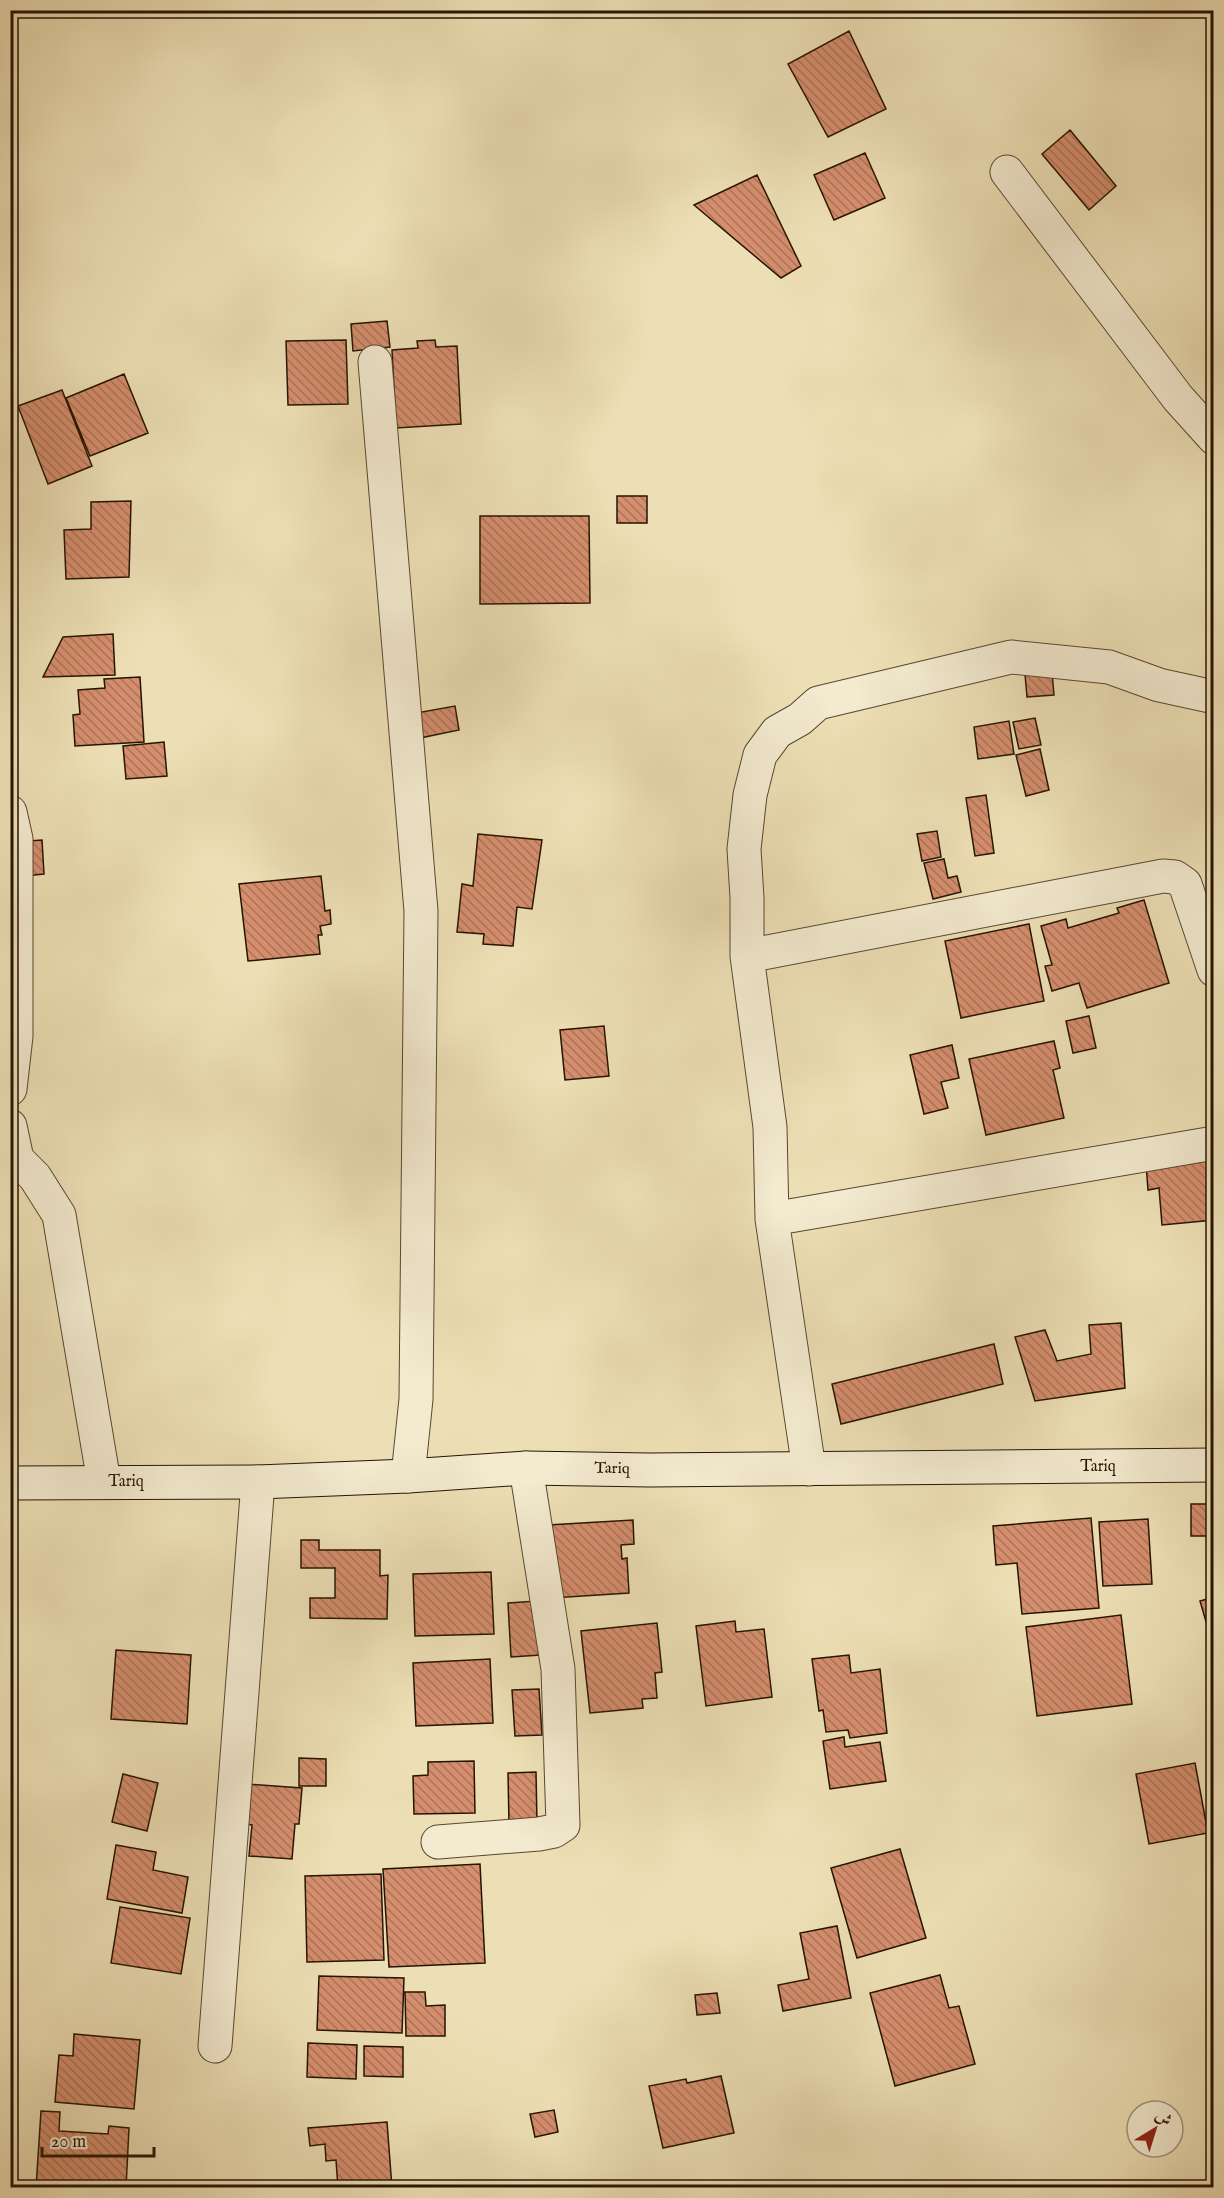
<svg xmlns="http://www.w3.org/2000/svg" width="1224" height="2198" font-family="'IM FELL English',Amiri,serif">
<defs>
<pattern id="building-back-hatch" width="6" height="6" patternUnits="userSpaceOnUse" patternTransform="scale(1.5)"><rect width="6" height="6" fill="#d58e6e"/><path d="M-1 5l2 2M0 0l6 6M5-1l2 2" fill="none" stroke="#ad7358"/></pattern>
</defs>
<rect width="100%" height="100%" fill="#eddfb5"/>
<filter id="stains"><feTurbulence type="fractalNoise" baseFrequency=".00333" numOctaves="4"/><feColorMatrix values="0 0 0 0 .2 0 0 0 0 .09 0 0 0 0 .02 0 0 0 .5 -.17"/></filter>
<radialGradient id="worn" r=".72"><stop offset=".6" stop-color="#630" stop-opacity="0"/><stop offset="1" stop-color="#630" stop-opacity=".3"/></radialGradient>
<path fill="url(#building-back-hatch)" stroke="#261402" stroke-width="1.5" d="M849,31L886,109L828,137L788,64Z
M1070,130L1116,186L1089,210L1042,154Z
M865,153L885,198L834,220L814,175Z
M757,175L801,266L781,278L694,205Z
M387,321L390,347L353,351L351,324Z
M346,340L348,404L288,405L286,341Z
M435,340L436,347L457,346L461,424L396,428L392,350L418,348L417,341Z
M124,374L148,433L90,456L66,398Z
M62,390L92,466L48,484L18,406Z
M617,496H647V523H617Z
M131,501L129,577L66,579L64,530L91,529V502Z
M480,516H589L590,603L480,604Z
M113,634L115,675L43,677L63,637Z
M1051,661L1054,695L1027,697L1024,663Z
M140,677L144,742L75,746L73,715L80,714L78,690L105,688L104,679Z
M455,706L459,730L420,738L416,713Z
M1035,718L1041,745L1019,749L1013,722Z
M1009,721L1014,754L978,759L974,727Z
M164,742L167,776L126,779L123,746Z
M1040,749L1049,790L1026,796L1016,755Z
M986,795L994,853L975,856L966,798Z
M937,831L941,857L922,861L917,834Z
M478,834L542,840L532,909L517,907L513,946L483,944L484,934L457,932L462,884L473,886Z
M42,840L44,874L24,876L29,841Z
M944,859L948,878L957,876L961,892L933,899L924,863Z
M321,876L325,911L330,910L331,924L320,926L322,935H318L320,954L248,961L239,884Z
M1144,900L1169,983L1087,1008L1079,983L1052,991L1045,966L1052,965L1041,926L1066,919L1068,928L1119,913L1117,908Z
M1029,924L1044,1001L961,1018L945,941Z
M1089,1016L1096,1048L1073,1053L1066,1021Z
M604,1026L609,1076L565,1080L560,1030Z
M1054,1041L1060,1068L1053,1070L1064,1118L986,1135L969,1059Z
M952,1045L959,1078L941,1082L948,1108L924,1114L910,1055Z
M1214,1157V1220L1162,1225L1159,1188L1148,1190L1146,1163Z
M1121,1323L1125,1388L1035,1401L1015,1337L1045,1330L1057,1361L1091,1354L1089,1325Z
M994,1344L1003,1384L841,1424L832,1384Z
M1191,1504H1214V1536H1191Z
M1091,1518L1099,1608L1022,1614L1017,1563L996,1565L993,1526Z
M1148,1519L1152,1584L1103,1586L1099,1522Z
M633,1520L634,1544L621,1545L622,1559L627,1558L629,1593L552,1598L548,1525Z
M301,1540H319V1550H380V1576L388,1575L387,1619L310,1618V1598H335V1568H301Z
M491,1572L494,1634L415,1636L413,1574Z
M1214,1597V1649L1200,1601Z
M537,1601L540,1655L511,1657L508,1603Z
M1121,1615L1132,1704L1037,1716L1026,1627Z
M735,1621L736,1632L764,1629L772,1697L706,1706L696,1626Z
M657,1623L662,1672L655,1673L657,1698L642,1699L643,1708L590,1713L581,1631Z
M116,1650L191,1655L187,1724L111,1719Z
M849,1655L851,1673L880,1669L887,1733L850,1738L848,1730L826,1732L823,1710L819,1711L812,1659Z
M490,1659L493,1723L416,1726L413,1663Z
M539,1689L542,1735L515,1736L512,1690Z
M844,1737L845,1747L880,1742L886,1781L830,1789L823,1741Z
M299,1758L326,1759V1786H299Z
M474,1761L475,1813L414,1814L413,1776L428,1775V1762Z
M1195,1763L1208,1833L1149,1844L1136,1774Z
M536,1772L537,1823H509L508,1773Z
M123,1774L158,1783L147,1831L112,1822Z
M247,1784L302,1788L299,1824H295L292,1859L249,1856L252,1825L244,1824Z
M116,1845L156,1852L153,1870L188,1877L182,1913L107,1899Z
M900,1849L926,1938L857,1958L831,1868Z
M480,1864L485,1963L389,1967L383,1869Z
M381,1874L384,1960L307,1962L305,1876Z
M120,1907L190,1918L181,1974L111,1963Z
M837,1926L851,1998L783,2011L778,1985L809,1979L800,1933Z
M940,1975L949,2008L959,2006L975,2064L895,2086L870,1993Z
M319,1976L404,1978L402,2033L317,2030Z
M405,1992H425L426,2006L445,2005V2036H406Z
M717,1993L720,2013L697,2015L695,1995Z
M74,2034L140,2040L134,2109L55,2102L59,2055L73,2056Z
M308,2043L357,2045L356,2079L307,2077Z
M364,2046L403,2047V2077L364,2076Z
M721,2076L734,2133L663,2148L649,2086L686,2079L687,2083Z
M554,2110L558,2132L535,2137L530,2114Z
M41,2111L60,2112L59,2131L108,2134L109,2126L129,2128L126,2188H36Z
M387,2122L392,2188H338L336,2160L326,2161L325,2144L310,2146L308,2128Z"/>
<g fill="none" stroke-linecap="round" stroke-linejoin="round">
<g stroke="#58472f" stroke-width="35">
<path id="street" d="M1007,172L1178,398L1214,438
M375,362L421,911L416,1399L408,1476
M10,812L16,839V1036L10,1089
M747,956L1163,876L1175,877L1185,884L1214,970
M10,1126L17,1159L35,1177L59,1215L104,1482
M772,1219L1214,1143
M809,1469L772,1219L770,1127L747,956V898L744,849L750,795L760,755L777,732L800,719L818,703L1011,657L1109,667L1159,685L1214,697
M438,1842L539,1834L554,1831L563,1825L558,1669L526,1468
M215,2046L258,1482"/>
</g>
<g stroke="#261402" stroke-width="35">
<path id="secondary" d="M10,1483L258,1482L408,1476L526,1468L649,1470L1214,1465"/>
</g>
<use href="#street" stroke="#f3eacf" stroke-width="33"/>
<use href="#secondary" stroke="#f3eacf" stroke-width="33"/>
</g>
<g text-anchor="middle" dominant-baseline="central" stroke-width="6" stroke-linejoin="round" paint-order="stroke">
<g font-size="16" fill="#261402" stroke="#f3eacf">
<text x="1098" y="1467">Tariq</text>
<text transform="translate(612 1469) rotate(1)">Tariq</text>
<text x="126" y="1482">Tariq</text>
</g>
</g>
<rect width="1224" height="2198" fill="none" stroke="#eddfb5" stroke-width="36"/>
<rect x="12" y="12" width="1200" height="2174" fill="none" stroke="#261402" stroke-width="3"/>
<rect x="18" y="18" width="1188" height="2162" fill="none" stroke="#261402" stroke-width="1.5"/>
<g transform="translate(1155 2129) rotate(38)"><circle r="28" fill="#f3eacf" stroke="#a1947d" stroke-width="1.5"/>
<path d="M0-4.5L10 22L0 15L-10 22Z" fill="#8f2418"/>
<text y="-9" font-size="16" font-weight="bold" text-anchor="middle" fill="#261402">ش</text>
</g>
<path d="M42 2147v9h112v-9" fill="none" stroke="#261402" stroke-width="3"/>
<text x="51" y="2147" font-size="18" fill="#261402" stroke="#f3eacf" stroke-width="4.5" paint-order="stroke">20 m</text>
<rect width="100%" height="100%" filter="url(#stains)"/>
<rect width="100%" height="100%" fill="url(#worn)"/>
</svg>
